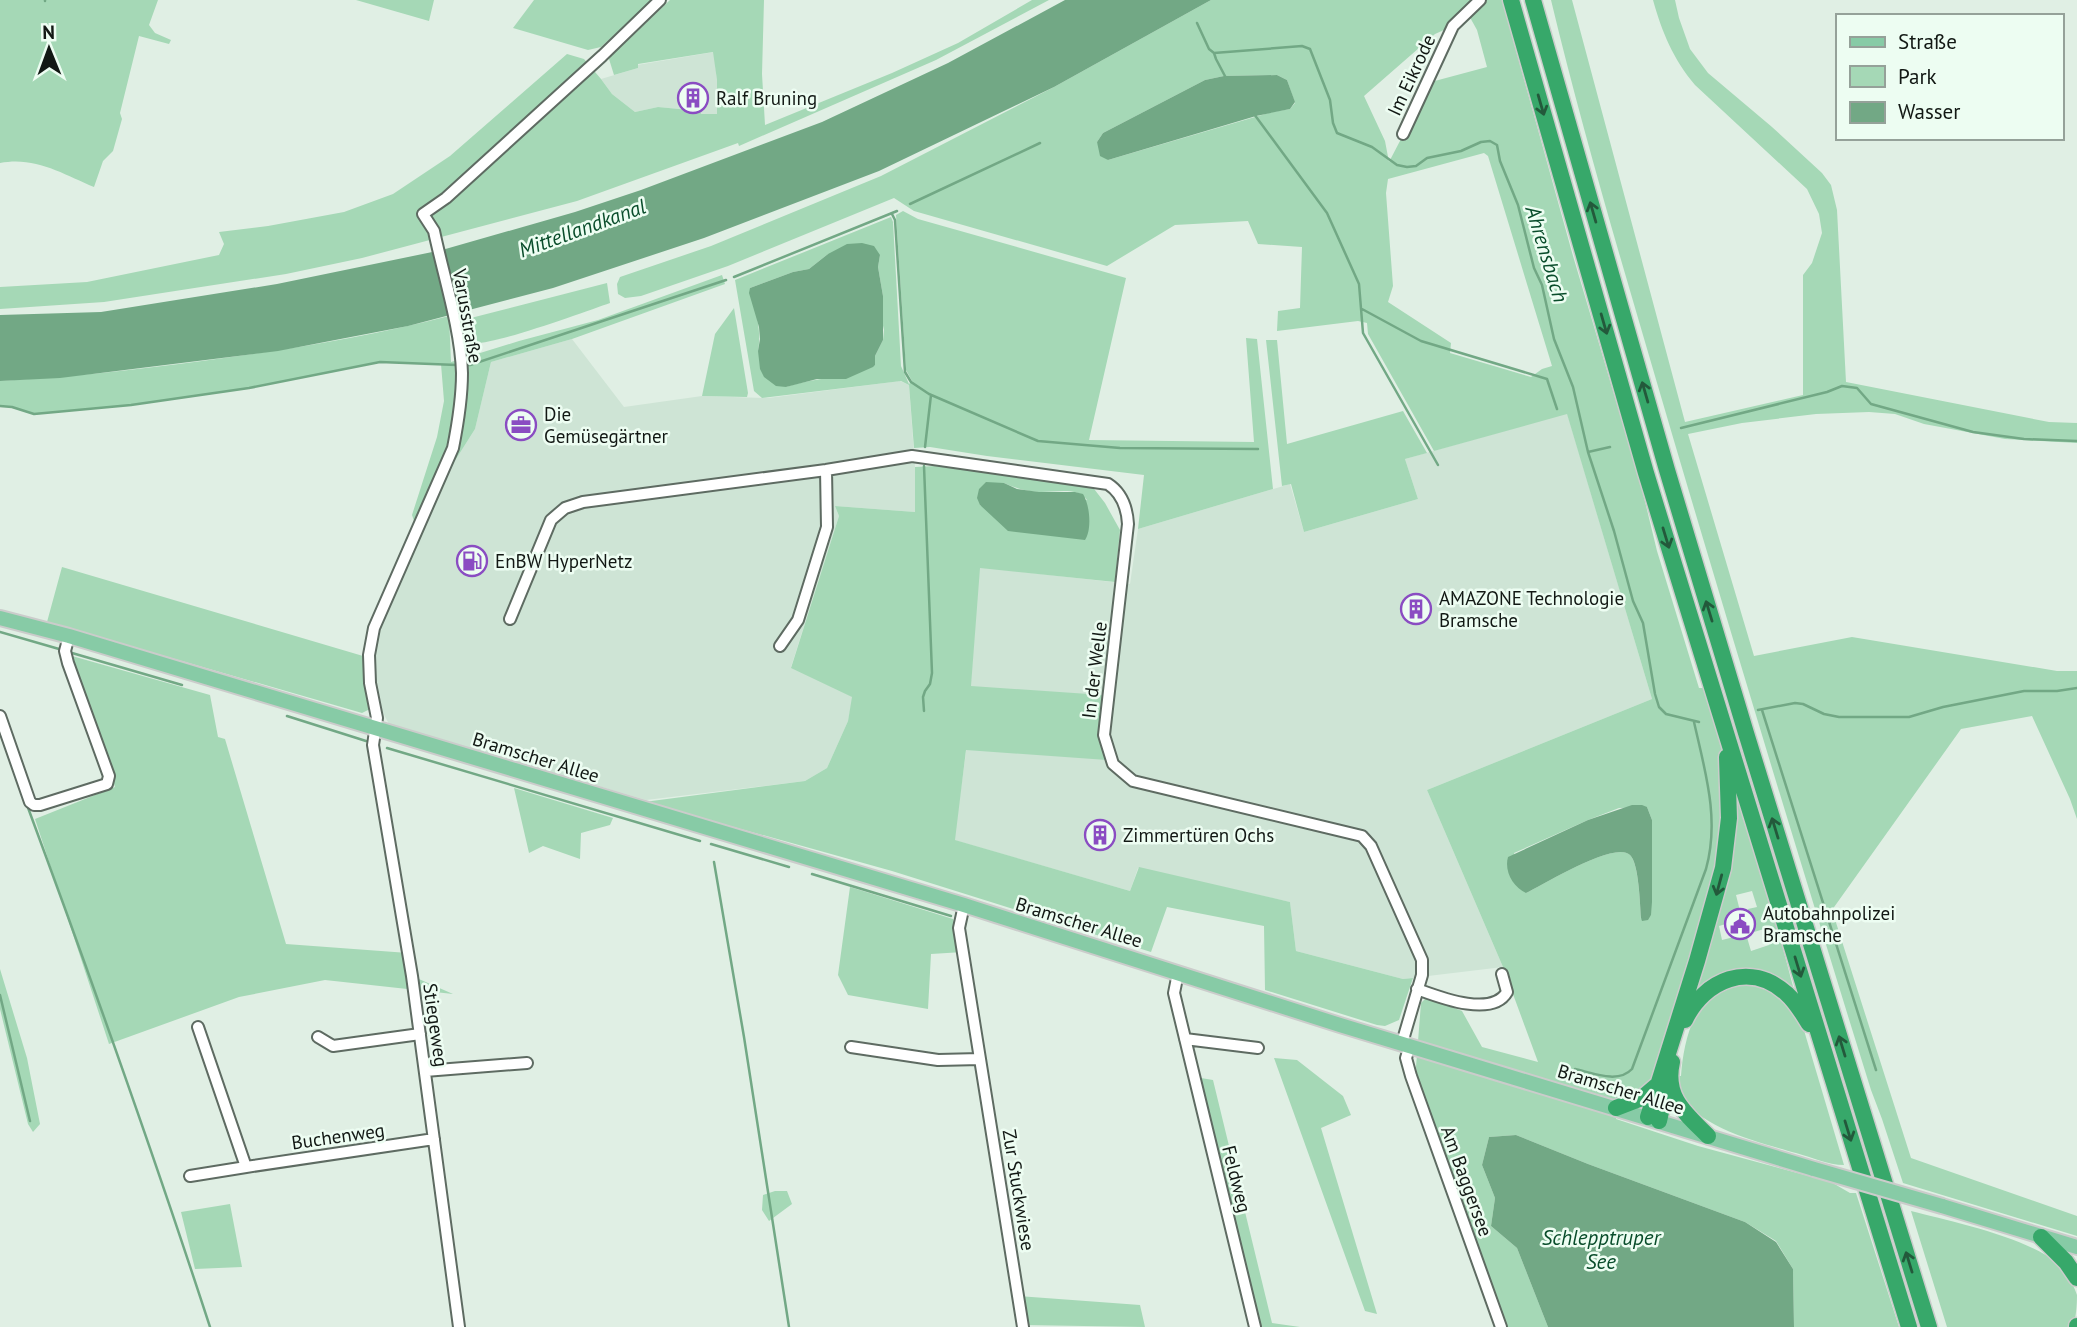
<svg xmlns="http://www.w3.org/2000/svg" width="2077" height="1327" font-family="'PT Sans',sans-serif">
<rect width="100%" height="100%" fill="#e0efe4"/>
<path fill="#cee4d5" d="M714,52L717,80V114H700V111L658,107L635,112L612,94L601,79L638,68L637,65Z
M572,339L624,407L702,396L768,398L900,381L909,385L915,467V512L835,506L839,516L791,667L853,697L848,721L827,768L805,781L646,800L389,724L381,709L376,682L374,651L379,629L439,486L475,429L491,362Z
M1567,413L1652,699L1427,790L1503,967L1403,979L1296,951L1290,902L1138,868L1130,891L954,840L966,752L979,567L1130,584L1138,529L1290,484L1304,532L1418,499L1405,459Z"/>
<path fill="#a5d8b6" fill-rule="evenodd" d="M0,0H158L149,25L155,33L171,40L169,44L139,36L120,113L122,119L113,151L103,161L94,187C63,174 35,156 0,163Z
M356,0H434L429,21Z
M534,0H652L601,47L588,50L513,28Z
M670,0H764L762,74L765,125L892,73L958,43L1032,0H1049L936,60L739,146L738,143L577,201L362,258L286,274L104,302L0,309V287L87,282L219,255L224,244L219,232L268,226L344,212L393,194L450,156L567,54L584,59L601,79L612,94L635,112L658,107L700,111L701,114H717V80L713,52L638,64V68L614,75L609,59L610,53L620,48Z
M1211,0H1502L1573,256L1641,485L1657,551L1699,688H1712L1727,737L1795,994L1765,976L1702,989L1649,1086L1633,1097H1619L1616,1119L1698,1146L1831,1182L1850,1193H1856L1899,1327H1794L1793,1269L1776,1241L1745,1222L1588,1164L1516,1135L1489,1137L1482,1165L1495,1198L1491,1226L1517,1248L1548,1327H1502L1418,1083L1416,1067L1421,1003L1425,999H1432L1462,1011L1482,1047L1538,1062L1503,967L1427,790L1652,699L1567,414L1434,451L1368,334L1367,323L1358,321L1277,331L1278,311L1300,308L1302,247L1258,244L1248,221L1175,225L1107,266L914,211L894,198L728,266L641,296L625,298L618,294L617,284L620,277L711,246L881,176L1054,87ZM1467,12L1477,30L1487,67L1431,82L1405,139H1401L1389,162L1385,141L1364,96L1435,34L1453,26ZM1277,75L1287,80L1295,103L1290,109L1272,112L1108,160L1097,142L1103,133L1205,80L1224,76ZM1484,153L1488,156L1552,366L1542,369L1531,377L1450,353L1451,343L1388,302L1393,286L1386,193L1388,179ZM1647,807L1652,820L1651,915L1641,919C1640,905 1639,864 1630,855C1615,840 1543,885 1526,893L1514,853L1588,820L1619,808ZM1752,891L1757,907L1748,909L1754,932L1764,929L1769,945L1751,951L1746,934L1722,940L1719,926L1736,921L1734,913L1740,911L1736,895Z
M1551,0H1572L1685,422L1803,395V275L1812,263L1822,233L1819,214L1807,189L1695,85C1673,59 1662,32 1653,0H1675L1679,18L1690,49L1708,73L1772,127L1822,173L1831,185L1837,210L1846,382L2049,422L2077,423V443L2005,439L1924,424L1895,414L1869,412L1816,414L1742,423L1688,434L1754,656L1852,637L2057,671H2077V819L2070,799L2032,716L1961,729L1832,910L1911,1158L2077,1216V1236L1903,1183L1882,1119L1871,1090C1803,872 1737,654 1672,434C1630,290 1586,146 1551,0Z
M903,211L918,219L1126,278L1089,440L1254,442L1246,338L1257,339L1273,489L1138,529L1144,475L987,456L930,447L914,448L909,385L901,381L762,398L754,391L735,280L891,217L893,222L901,366L909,384L912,381L906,370L896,215ZM828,254L880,255L878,267L883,296L881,317L884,330L883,340L875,356V365C847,379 815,377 786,387L758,351C762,329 755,309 750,288L793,272L809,269Z
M722,275L725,284L572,339L491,362L475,429L415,524L412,515L437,437L444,401L441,364L380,362L249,388L131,405L34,414L12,407L0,406V381C68,377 135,370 202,361C285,350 368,337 449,316L451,362L519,341L598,320Z
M607,283L610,303C587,311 490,347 471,343C460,340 461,329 463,320Z
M734,308L748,393L747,397L702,396L715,334Z
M1266,340H1277L1287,444L1403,411L1427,453L1405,459L1418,499L1304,532L1291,484L1282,486Z
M935,466L1091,485L1105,503L1120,530L1115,582L980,568L971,686L1103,695L1099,737L1107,760L966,750L955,840L1130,891L1139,867L1290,902L1296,951L1403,979L1413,978L1399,1020L1385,1026L1377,1025L1265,990L1264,926L1167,907L1151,952L892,871L644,802L805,781L827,768L848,721L852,697L791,668L839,516L835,506L915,512V467ZM1004,483C1015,488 1025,491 1038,492C1053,493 1078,486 1087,500L980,506Z
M62,567L363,656L365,688L370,709L362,713L47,622Z
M72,656L210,695L218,737L225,739L286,944L408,953L412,976L453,994L325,980L239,997L109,1044L35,819L115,787Z
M514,788L613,818L610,825L581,833L580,859L543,846L529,853Z
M850,887L953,919L963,952L931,954L928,1009L848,995L838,975Z
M0,969L27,1058L40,1124L33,1132L28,1124L0,1009Z
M1743,983L1759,984L1787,999L1803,1027L1844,1165C1828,1165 1811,1157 1796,1153C1762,1143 1696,1128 1681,1093C1679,1088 1679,1082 1678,1076H1681C1683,1048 1690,1013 1712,994C1720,987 1732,985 1743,983Z
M1274,1058L1297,1060L1343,1096L1351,1115L1321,1128L1377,1314L1365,1311Z
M1195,1077L1213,1080L1272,1323L1300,1327H1255Z
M775,1191H787L792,1204L769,1221L762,1210L763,1195Z
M230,1204L242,1267L195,1269L181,1212Z
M1911,1211C1950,1221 2026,1237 2057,1263C2064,1270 2074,1285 2077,1295C2077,1305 2076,1318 2073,1327H1947Z
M1018,1296L1140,1305L1145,1327L1023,1325Z"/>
<path fill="#72a885" d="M1065,0H1211L1054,87L879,171L704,238L553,288L408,326L278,351L60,378L0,381V315L101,312L277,284L442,250L575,212L641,190L822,122L948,63Z
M1277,75L1287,80L1295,102L1290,109L1256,116L1108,160L1100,156L1097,142L1103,133L1205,80L1224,76Z
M862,243L874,246L880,255L878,267L883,296V340L875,356V365L873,367L846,379H817L786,387L776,386L764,377L760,369L758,351L760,339L759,327L749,293L750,288L793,272L809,269L828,254L847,244Z
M986,482L1004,483L1017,489L1039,492H1075L1083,494C1090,505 1092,530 1085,540L1008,531L980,505L977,498L979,489Z
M1632,805H1642L1647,807L1652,820V902L1651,915L1648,920L1642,921L1641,918C1640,905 1639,863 1630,855C1615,840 1543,885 1526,893C1513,887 1504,871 1508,857L1588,820Z
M1516,1135L1588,1164L1745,1222L1776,1242L1793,1269L1794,1327H1548L1517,1248L1491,1226L1495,1198L1482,1165L1489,1137Z"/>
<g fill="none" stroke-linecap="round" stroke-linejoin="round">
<path stroke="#72a885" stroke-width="2.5" d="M45,1V0
M1197,23L1209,49L1214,53L1302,46L1310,49L1330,100L1333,123L1337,133L1372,147L1397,165L1407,167L1416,166L1427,158L1461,151L1481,142L1490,141L1497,145L1500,161L1518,205L1534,268L1542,285L1554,339L1573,387L1588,452L1614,531L1633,601L1643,623L1655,694L1659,707L1666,714L1699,722
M1214,53L1216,59L1226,78
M1254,114L1327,213L1359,284L1363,333L1438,465
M910,204L1040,143
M892,214L895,220L905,372L911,382L929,394L1038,441L1120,448L1258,449
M734,277L897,211
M1362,309L1421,341L1547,379L1557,409
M463,365H470L726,280
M0,406L12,407L34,414L131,405L249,388L380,362L457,365
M1681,428L1827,392L1842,386L1857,388L1871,404L1973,432L2024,439L2077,441
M925,447L931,395
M1588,452L1610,447
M924,466L932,673L930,684L925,691L923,697L924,711
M0,632L59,649
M72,653L182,685
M1758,710L1795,703L1803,704L1824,714L1839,717H1909L1943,707L2024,691H2057L2077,688
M1762,710L1876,1070
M287,716L366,741
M387,748L700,841
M27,805C91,978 153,1152 210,1327
M711,844L789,867
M714,862L744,1037L789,1327
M812,874L951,916
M0,995L30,1121
M1575,1069C1593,1073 1618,1084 1632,1069L1706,869C1720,819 1705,771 1694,722"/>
<g stroke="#5e6b62" stroke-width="14">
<path id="minor" d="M1403,134L1453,26L1480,0
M510,619L551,520L565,508L583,502L826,470L912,456L1108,484C1122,493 1127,507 1128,524L1104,735L1113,764L1133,781L1362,836L1371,846L1422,960V975L1402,1043
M780,646L798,620L827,527L826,470
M0,716L30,802L34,805H40L107,784L109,776L68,663L65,651L69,636
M964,905L959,928L1023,1327
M1178,973L1174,993L1255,1327
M1417,989C1439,997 1492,1018 1507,992L1502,974
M198,1027L246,1167L434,1139
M318,1037L333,1046L420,1034
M1185,1039L1258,1048
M1410,1045L1406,1058L1411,1076L1501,1327
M851,1047L938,1060L980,1059
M425,1071L527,1063
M190,1176L246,1167
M459,1327L412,976L373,745L377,718L370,683L369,655L374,628L453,448C458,423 462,398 462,373C461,330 443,274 434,231L423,214L446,198L602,56L660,0"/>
</g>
<g stroke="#cbcccb" stroke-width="18">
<path id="major" d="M0,618L69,636L964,905L1340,1025L1814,1169
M1942,1206L2077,1247"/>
</g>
<g stroke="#cbcccb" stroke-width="19">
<path id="highway" d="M1511,0L1646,473L1909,1327
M1533,0L1667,470L1746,733L1929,1327
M1685,1020C1704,980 1750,960 1787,994C1796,1002 1803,1014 1809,1024
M1672,1062C1664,1097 1685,1113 1708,1136
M1616,1108L1642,1098L1656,1086
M1648,1117L1697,961L1723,868L1729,818L1727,757
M1659,1121L1666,1089
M2041,1237L2066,1262L2077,1278
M2077,1327V1326"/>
</g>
<use href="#minor" stroke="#fff" stroke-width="10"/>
<use href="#major" stroke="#87cba6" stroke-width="14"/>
<use href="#highway" stroke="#37a86a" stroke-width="16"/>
<g stroke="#cbcccb" stroke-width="18" stroke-linecap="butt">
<path id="major-bridge" d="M1814,1169L1942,1206"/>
</g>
<use href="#major-bridge" stroke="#87cba6" stroke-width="14"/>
</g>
<defs><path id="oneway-shaft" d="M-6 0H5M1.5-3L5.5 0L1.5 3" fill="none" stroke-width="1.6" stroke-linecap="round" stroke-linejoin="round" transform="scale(1.75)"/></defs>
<g stroke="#23593b">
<use href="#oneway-shaft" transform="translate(1541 105) rotate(74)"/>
<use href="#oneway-shaft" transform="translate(1593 212) rotate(-106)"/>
<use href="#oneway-shaft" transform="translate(1604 324) rotate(74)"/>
<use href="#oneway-shaft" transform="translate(1645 392) rotate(-106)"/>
<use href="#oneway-shaft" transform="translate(1666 538) rotate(73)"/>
<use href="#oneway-shaft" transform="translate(1709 611) rotate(-107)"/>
<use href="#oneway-shaft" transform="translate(1775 828) rotate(-107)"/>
<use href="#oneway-shaft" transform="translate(1719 885) rotate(105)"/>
<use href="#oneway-shaft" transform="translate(1798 967) rotate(73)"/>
<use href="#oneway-shaft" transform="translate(1842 1046) rotate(-107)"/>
<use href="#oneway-shaft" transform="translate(1848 1131) rotate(73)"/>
<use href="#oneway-shaft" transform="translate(1909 1262) rotate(-107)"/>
</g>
<defs>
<g id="building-ring" transform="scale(1.575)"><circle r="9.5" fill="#edfdf2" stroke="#8a4cc2" stroke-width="1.5"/><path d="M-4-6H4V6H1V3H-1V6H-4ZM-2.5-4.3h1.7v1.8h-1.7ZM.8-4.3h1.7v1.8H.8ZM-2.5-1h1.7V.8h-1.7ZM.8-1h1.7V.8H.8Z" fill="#8a4cc2"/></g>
<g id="office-ring" transform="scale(1.575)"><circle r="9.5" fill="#edfdf2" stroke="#8a4cc2" stroke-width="1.5"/><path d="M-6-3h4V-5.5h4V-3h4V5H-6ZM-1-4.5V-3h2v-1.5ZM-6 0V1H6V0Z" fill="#8a4cc2"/></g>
<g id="fuel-ring" transform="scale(1.575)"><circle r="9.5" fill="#edfdf2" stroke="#8a4cc2" stroke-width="1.5"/><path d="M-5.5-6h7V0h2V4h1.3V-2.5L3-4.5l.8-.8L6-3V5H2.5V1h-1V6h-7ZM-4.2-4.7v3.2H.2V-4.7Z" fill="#8a4cc2"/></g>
<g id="civic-ring" transform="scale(1.575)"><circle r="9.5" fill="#edfdf2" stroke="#8a4cc2" stroke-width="1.5"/><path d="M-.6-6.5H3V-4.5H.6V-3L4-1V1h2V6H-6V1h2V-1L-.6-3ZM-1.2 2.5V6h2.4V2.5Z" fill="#8a4cc2"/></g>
</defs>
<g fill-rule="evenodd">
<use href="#building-ring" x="693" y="98"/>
<use href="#office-ring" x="521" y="425"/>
<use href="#fuel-ring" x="472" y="561"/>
<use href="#building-ring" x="1416" y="609"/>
<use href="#building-ring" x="1100" y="835"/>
<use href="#civic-ring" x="1740" y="924"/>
</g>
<g text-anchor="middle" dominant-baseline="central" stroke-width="5" stroke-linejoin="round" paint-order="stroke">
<g font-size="19" fill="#121814" stroke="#edfdf2">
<text transform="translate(1411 75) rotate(-65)">Im Eikrode</text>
<text transform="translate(468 316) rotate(80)">Varusstraße</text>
<text transform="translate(1094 670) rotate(-83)">In der Welle</text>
<text transform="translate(536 757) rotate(17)">Bramscher Allee</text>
<text transform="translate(1079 922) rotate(17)">Bramscher Allee</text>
<text transform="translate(436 1025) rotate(82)">Stiegeweg</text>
<text transform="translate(1621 1089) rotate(17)">Bramscher Allee</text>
<text transform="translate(338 1136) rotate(-8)">Buchenweg</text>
<text transform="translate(1237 1179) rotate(76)">Feldweg</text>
<text transform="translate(1467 1181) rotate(70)">Am Baggersee</text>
<text transform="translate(1019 1190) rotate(81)">Zur Stuckwiese</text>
</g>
<g font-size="19" fill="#121814" stroke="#edfdf2" text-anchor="start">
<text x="716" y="98">Ralf Bruning</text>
<text x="544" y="414">Die<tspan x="544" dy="22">Gemüsegärtner</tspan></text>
<text x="495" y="561">EnBW HyperNetz</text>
<text x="1439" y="598">AMAZONE Technologie<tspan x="1439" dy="22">Bramsche</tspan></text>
<text x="1123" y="835">Zimmertüren Ochs</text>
<text x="1763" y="913">Autobahnpolizei<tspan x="1763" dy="22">Bramsche</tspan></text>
</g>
<g font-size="21" font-style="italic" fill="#094d2b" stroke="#edfdf2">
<text transform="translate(582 228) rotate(-20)">Mittellandkanal</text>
<text transform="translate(1547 254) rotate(73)">Ahrensbach</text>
<text x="1601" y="1237">Schlepptruper<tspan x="1601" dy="24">See</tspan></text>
</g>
</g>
<rect x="1836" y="14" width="228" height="126" fill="#edfdf2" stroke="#95a199" stroke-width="2"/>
<rect x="1850" y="37" width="35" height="10" fill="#87cba6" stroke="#95a199" stroke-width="2"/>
<text x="1898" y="49" font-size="21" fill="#121814">Straße</text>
<rect x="1850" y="66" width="35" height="21" fill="#a5d8b6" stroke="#95a199" stroke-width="2"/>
<text x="1898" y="84" font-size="21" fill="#121814">Park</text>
<rect x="1850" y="102" width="35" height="21" fill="#72a885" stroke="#95a199" stroke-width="2"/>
<text x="1898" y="119" font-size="21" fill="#121814">Wasser</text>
<g transform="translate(49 49) rotate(359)" stroke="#edfdf2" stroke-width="5" paint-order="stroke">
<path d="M0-5L12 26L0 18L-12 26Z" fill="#121814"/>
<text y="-10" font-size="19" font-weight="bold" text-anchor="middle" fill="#121814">N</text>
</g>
</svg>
